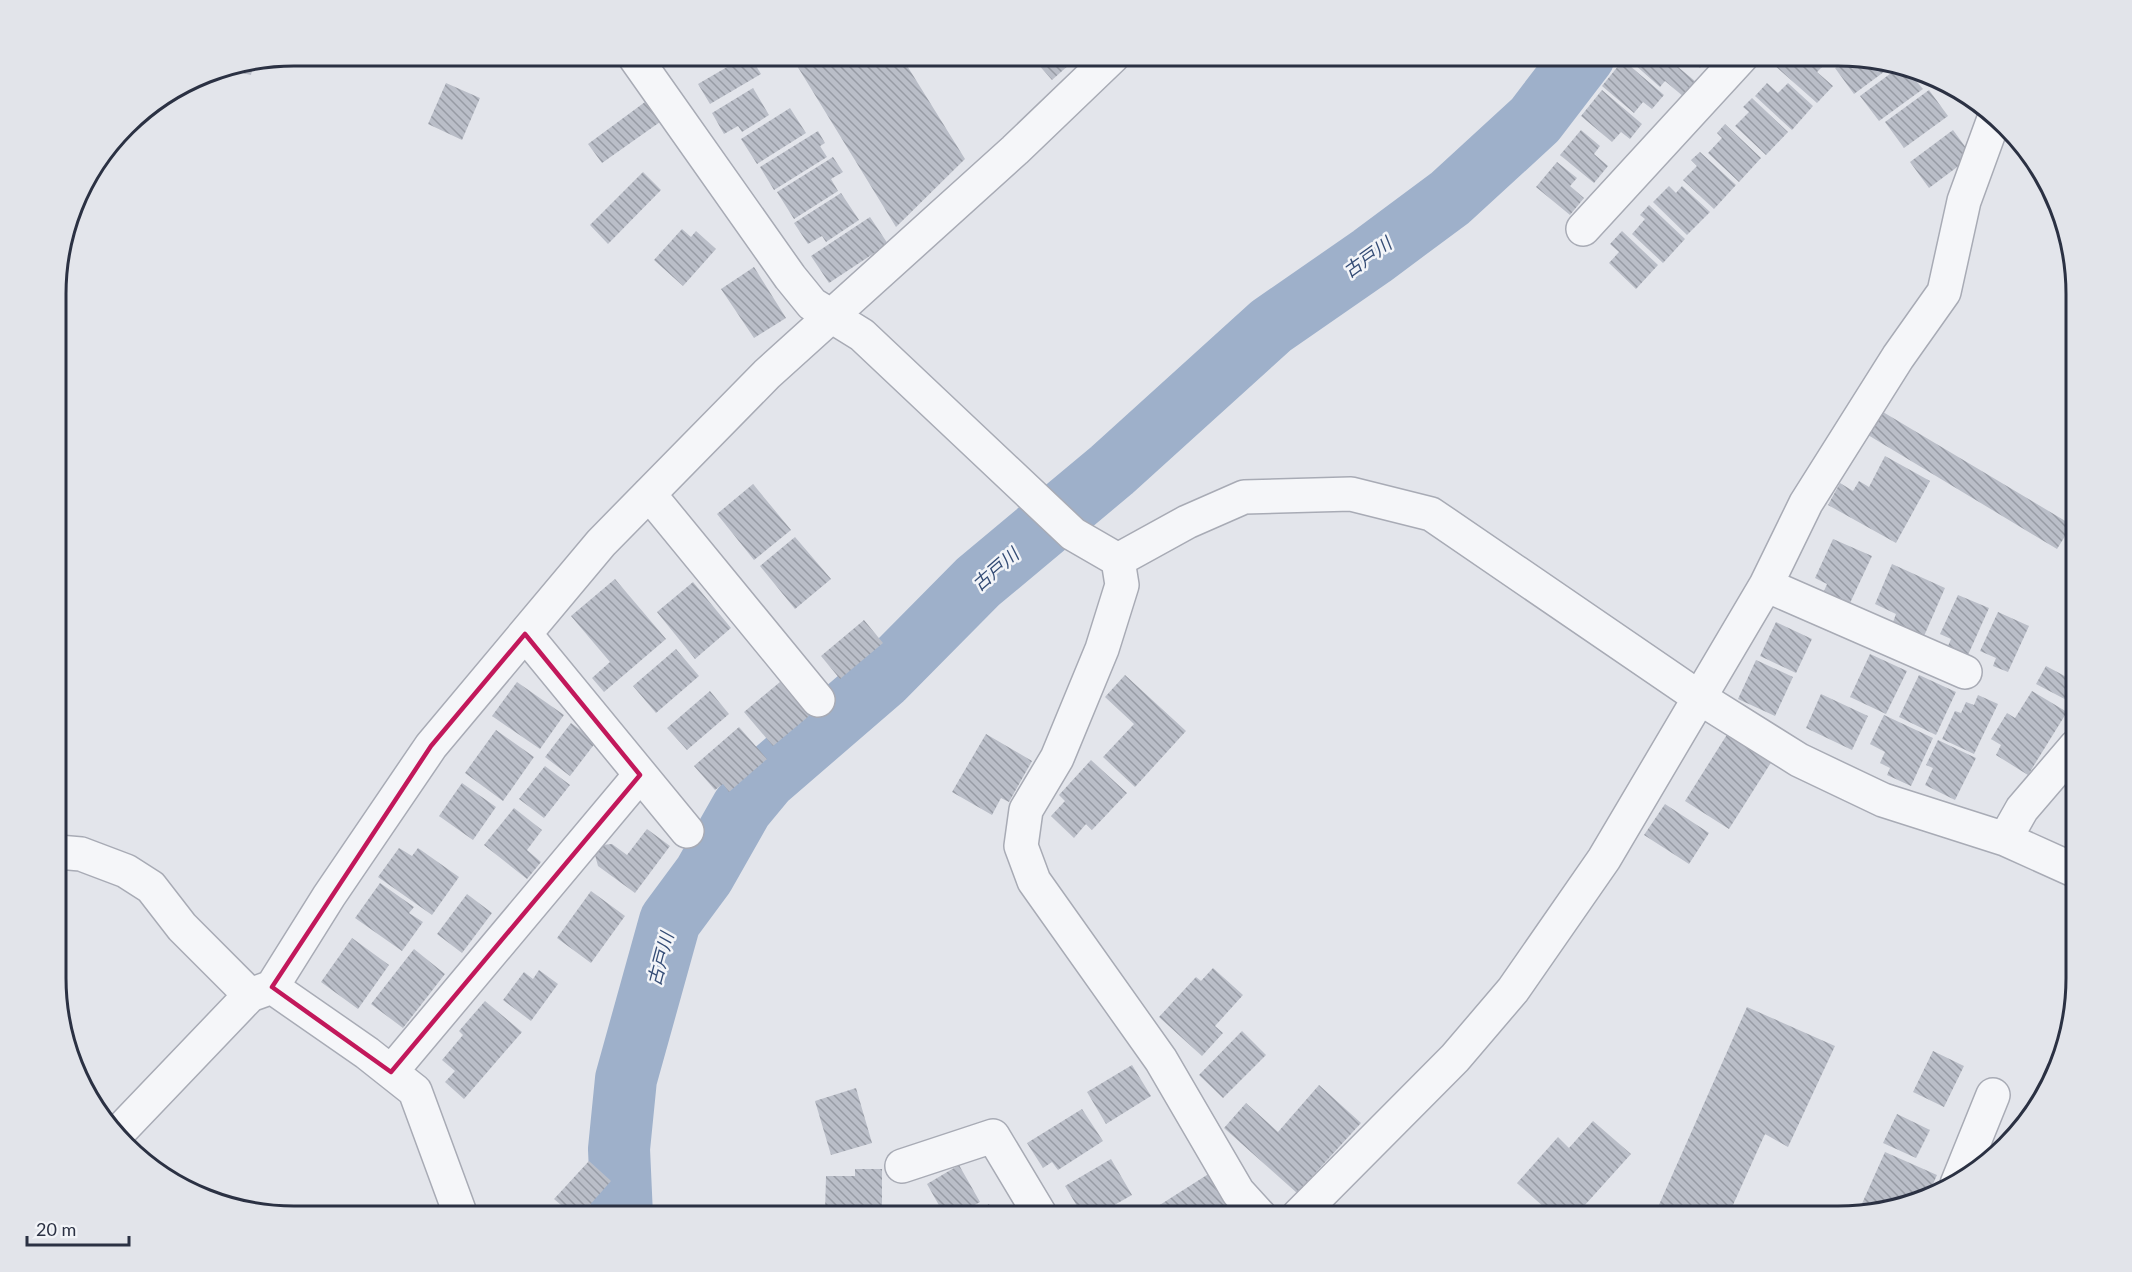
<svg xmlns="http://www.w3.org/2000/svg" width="2132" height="1272" font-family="Lato,'Noto Sans JP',sans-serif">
<defs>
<pattern id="building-back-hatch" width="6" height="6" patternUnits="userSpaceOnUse" patternTransform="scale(1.5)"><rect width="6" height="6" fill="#babec8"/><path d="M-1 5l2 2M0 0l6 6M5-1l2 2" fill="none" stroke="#979ba4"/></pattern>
</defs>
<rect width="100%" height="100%" fill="#e3e5eb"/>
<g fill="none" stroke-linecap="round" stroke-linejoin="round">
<path stroke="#9eb0ca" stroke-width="62" d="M622,1216L619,1149L626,1079L670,921L704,875L742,808L766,779L883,678L978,582L1112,470L1271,326L1372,256L1450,198L1535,120L1584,56"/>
</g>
<path fill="url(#building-back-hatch)" d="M746,56H750L761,74L710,104L698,84Z
M791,56H901L965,159L896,227Z
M1031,56H1079L1052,80Z
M1625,56H1665L1696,82L1684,97L1665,81L1660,87Z
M1672,56H1710L1700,68L1686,56L1680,62Z
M1781,56H1802L1805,58L1813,56L1824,65L1817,72L1833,86L1817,103L1773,64Z
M1828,56H1844L1834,64Z
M1850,57L1896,63L1854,94L1835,68Z
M1623,60L1664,95L1652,109L1643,102L1634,113L1602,86Z
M253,64L251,75L224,69Z
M1902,65L1923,89L1879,121L1860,96Z
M446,83L480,98L462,140L428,124Z
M1767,83L1778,93L1788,83L1813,106L1792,130L1755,96Z
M753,88L769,115L742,132L738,126L724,134L712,113Z
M1602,90L1642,124L1630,139L1621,132L1612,142L1581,116Z
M1929,90L1948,116L1904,148L1885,122Z
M1752,98L1788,132L1766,155L1735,126L1749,112L1743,107Z
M645,102L660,122L602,163L588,144Z
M790,108L806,133L757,164L741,139Z
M1725,124L1761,158L1739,182L1708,153L1722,138L1717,133Z
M1581,130L1600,146L1594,154L1608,166L1594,183L1560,155Z
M1953,130L1972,156L1929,188L1910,162Z
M818,131L825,143L820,146L827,157L774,190L760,167Z
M1700,152L1736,185L1714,209L1683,180L1697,166L1691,160Z
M833,157L843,172L831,179L838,191L794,219L777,192Z
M1557,162L1577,178L1570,186L1584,198L1570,215L1536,187Z
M643,172L661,190L608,244L590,225Z
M1669,186L1676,193L1682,186L1710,212L1687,235L1653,202Z
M841,193L859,220L826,242L822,236L808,244L794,223Z
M1649,205L1685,239L1663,263L1632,234L1645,219L1640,215Z
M870,217L888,244L829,283L811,256Z
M682,229L691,237L696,231L716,249L683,286L654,260Z
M1622,231L1658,265L1636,289L1609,263L1619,252L1610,244Z
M754,267L786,318L754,338L721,289Z
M1883,412L2072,525L2057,549L1868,435Z
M1885,456L1930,481L1896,543L1828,505L1840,483L1853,491L1859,481L1869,487Z
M753,484L791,530L754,560L717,514Z
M795,537L831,579L795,609L760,566Z
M1833,539L1872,556L1850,603L1824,591L1827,584L1815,578Z
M1892,564L1945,588L1924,636L1893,622L1896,614L1875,604Z
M615,579L666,639L604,692L592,678L610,662L571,616Z
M693,582L731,628L695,659L657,612Z
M1958,595L1989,608L1968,655L1948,646L1951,639L1940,634Z
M1998,612L2029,626L2008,672L1993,666L1996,658L1980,651Z
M864,620L883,643L840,679L821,656Z
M1776,622L1812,639L1796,673L1760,656Z
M676,649L699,676L656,713L633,686Z
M1870,654L1907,671L1886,714L1850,697Z
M1756,660L1793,677L1775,716L1738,699Z
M2046,666L2076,682V705L2036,684Z
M1125,675L1186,731L1135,787L1103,757L1134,724L1105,697Z
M1919,675L1956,692L1936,735L1899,717Z
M517,682L564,715L540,749L492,716Z
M780,682L809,716L773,746L744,712Z
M710,691L729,714L687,750L667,728Z
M2032,691L2067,712L2028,775L1996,755L2001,745L1991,739L2007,713L2015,718Z
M1821,694L1868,716L1852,750L1806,728Z
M1978,695L1998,704L1974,754L1942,739L1955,711L1961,713L1966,702L1974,705Z
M1884,715L1933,738L1911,786L1887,775L1890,768L1880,763L1885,752L1870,744Z
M571,723L596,742L570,776L545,757Z
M739,727L767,759L729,792L723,784L715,790L694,766Z
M496,730L534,757L503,801L465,773Z
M1728,733L1772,761L1729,829L1685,801Z
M986,734L1032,761L1009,802L1001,798L992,815L952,792Z
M1938,740L1976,758L1955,800L1925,785L1933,768L1926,765Z
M1091,760L1127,793L1092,830L1086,824L1074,838L1051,816L1065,801L1059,795Z
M545,766L570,785L544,818L519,799Z
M462,783L496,807L473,840L439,816Z
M1665,804L1709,833L1689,864L1644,835Z
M514,808L542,830L527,850L541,862L527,879L484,845Z
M647,829L670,846L635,893L598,866L595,855L602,845L612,844L627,855Z
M399,848L412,856L418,848L459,877L432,915L378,877Z
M380,883L414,907L409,913L423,922L402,951L355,918Z
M591,891L625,916L591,963L557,938Z
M467,894L492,913L462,953L437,934Z
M352,938L389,965L358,1009L321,982Z
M414,949L445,974L403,1028L371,1004Z
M1213,968L1243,995L1215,1026L1223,1033L1202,1056L1159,1017L1196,977L1201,981Z
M539,970L558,984L531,1021L503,1000L524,972L533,979Z
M485,1001L522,1032L464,1099L445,1082L455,1071L442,1060L463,1035L459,1031Z
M1747,1007L1835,1046L1788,1147L1765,1134L1728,1216H1654Z
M1242,1031L1266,1055L1223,1098L1199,1075Z
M1933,1051L1964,1066L1944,1107L1913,1092Z
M1132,1065L1151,1096L1106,1124L1087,1092Z
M1319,1085L1361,1123L1297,1193L1224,1128L1246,1103L1278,1132Z
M856,1088L872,1143L831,1155L815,1101Z
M1082,1109L1103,1141L1058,1170L1052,1162L1043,1168L1027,1143Z
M1897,1114L1930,1130L1916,1158L1883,1143Z
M1593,1121L1631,1154L1575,1216H1554L1517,1183L1558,1137L1569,1148Z
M1885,1152L1937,1175L1929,1193L1868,1212L1860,1208Z
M1111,1159L1132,1195L1095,1216H1083L1065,1186Z
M589,1161L611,1181L580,1216H574L554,1199Z
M959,1165L980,1202L955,1216H945L927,1184Z
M855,1169H882V1214L825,1213L826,1176H855Z
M1210,1173L1231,1206L1218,1213L1220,1216H1160L1155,1208Z
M989,1204L996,1216H969Z"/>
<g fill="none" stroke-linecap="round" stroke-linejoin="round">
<g stroke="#a8abb5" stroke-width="36">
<path id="minor" d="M634,56L790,277L812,304L862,335L1073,534L1118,560L1187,522L1244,497L1351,494L1431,514L1700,698L1799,760L1883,800L2005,839L2076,871
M1583,229L1742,56
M649,494L818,700
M1118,560L1122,585L1102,649L1057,758L1026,810L1021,846L1034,881L1161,1060L1238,1192L1260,1216
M1766,585L1965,672
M525,634L687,831
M2005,839L2022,809L2076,746
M58,852L81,854L126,871L151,887L182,927L250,995
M272,987L367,1053L415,1091L461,1216
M391,1072L640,775
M119,1132L250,995L272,987L329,896L431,746L601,543L767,374L1015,150L1113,56
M902,1166L993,1136L1041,1216
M1957,1184L1993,1095
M1298,1216L1455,1058L1513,990L1604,859L1766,585L1806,503L1898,357L1944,292L1964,201L1995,116"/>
</g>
<use href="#minor" stroke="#f5f6f9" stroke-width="33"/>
</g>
<path fill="none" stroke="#c2185b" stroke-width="4.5" stroke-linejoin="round" d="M525,634L640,775L391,1072L272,987L431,746Z"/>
<g text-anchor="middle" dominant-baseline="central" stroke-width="5" stroke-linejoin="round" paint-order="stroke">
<g font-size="18" font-style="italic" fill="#354d76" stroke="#f2f4f8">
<text transform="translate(1367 257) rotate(-36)">古戸川</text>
<text transform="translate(995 569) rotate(-41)">古戸川</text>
<text transform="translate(660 959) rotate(-75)">古戸川</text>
</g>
</g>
<path d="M0 0H2132V1272H0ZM294 66H1838A228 228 0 0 1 2066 294V978A228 228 0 0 1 1838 1206H294A228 228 0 0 1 66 978V294A228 228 0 0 1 294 66Z" fill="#e2e4ea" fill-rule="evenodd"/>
<path fill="none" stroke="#2b3143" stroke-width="3" d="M294 66H1838A228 228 0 0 1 2066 294V978A228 228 0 0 1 1838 1206H294A228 228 0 0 1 66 978V294A228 228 0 0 1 294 66Z"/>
<path d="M27 1236v9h102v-9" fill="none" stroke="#2b3143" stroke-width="3"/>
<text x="36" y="1236" font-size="18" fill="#2b3143" stroke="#f2f4f8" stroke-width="4.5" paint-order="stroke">20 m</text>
</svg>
